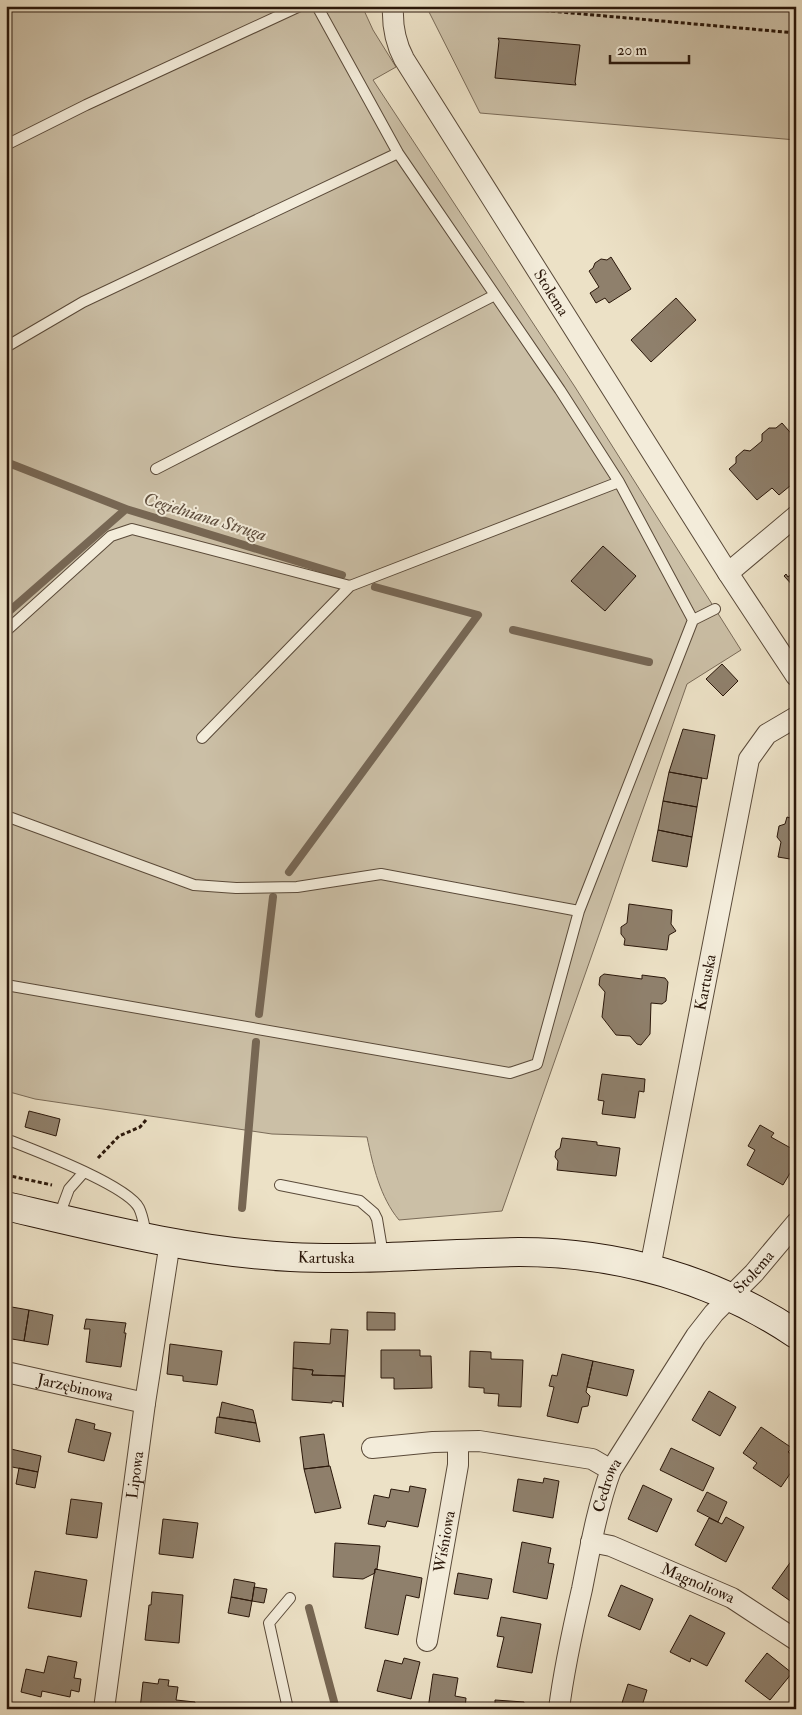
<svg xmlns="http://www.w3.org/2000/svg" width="802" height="1715" font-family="'IM FELL Double Pica',serif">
<rect width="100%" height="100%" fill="#ece1c6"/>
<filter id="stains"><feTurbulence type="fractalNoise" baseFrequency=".004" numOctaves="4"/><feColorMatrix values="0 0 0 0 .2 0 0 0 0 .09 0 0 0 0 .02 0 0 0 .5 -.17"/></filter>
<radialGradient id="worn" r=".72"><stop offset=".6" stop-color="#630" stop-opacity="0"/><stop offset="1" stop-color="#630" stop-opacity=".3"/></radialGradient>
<path fill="#cbbfa6" stroke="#7a6b58" d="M6,6H362L373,30L396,67L373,80L575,387L741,650L687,684L502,1211L399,1220C380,1197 373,1166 367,1137L272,1134L35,1099L6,1091Z
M426,6H796V140L480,113Z"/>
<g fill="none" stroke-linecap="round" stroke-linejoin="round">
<path stroke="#776754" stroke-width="8" d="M6,462L126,509L342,575
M6,614L126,509
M513,630L649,662
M289,872L478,615L375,587
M259,1014L273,897
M242,1208L256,1042
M309,1608L336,1709"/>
</g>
<path fill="#8f806c" stroke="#2a170a" d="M498,38L580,45L575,82L576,85L495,78L499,41Z
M611,257L631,289L609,303L605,298L596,303L590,293L599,287L589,271L593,268L595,263L601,259L607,260Z
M676,298L696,320L651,362L631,340Z
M782,423L796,439V481L779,495L772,488L757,500L729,469L736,463V457L744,450L750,451L762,441V434L769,428H776Z
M603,546L636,576L605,611L571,581Z
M796,570V589L784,576L786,574L788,577Z
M722,664L738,681L723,696L706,679Z
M683,729L715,735L707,779L669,772Z
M669,772L702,778L697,807L663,801Z
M663,801L697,807L692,837L658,830Z
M792,806H796V860L778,857L781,842L777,837L779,826L785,824L787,817L790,818Z
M658,830L692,837L687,867L652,861Z
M629,904L672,910L671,924L676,931L669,935L667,950L624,945L625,939L621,934V927L627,923Z
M604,974L642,979V975L665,978L668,982L666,1001L662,1004L651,1003L650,1034L641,1045L637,1044L630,1036L616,1035L602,1017L605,992L599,985L600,977Z
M602,1074L645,1079L644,1092L639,1091L635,1118L602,1114L604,1101L598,1100Z
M29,1111L60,1119L56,1136L25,1127Z
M760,1125L774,1133L771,1137L796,1151V1163L783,1185L747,1165L755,1150L748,1146Z
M562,1138L597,1142V1145L620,1148L616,1176L557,1170L558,1161L555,1157L556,1151L560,1148Z
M6,1294L9,1295L6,1306L29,1310L24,1341L6,1338Z
M29,1310L53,1315L48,1345L24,1341Z
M367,1312L395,1313V1330H367Z
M86,1319L126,1323L124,1333H126L121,1367L86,1362L90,1329H84Z
M331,1329L348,1330L345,1376L312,1375L313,1370L293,1368L294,1342L330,1344Z
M170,1344L222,1351L217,1385L183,1381V1376L167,1374Z
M381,1350H420V1356H431L432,1388L394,1389V1378H381Z
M470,1351L491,1352V1359L523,1360L521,1407L498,1406L499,1394L484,1393V1388L469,1387Z
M562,1354L593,1361L586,1392L590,1396L588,1406L582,1407L578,1423L547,1416L554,1387L549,1386L552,1375L557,1376Z
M593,1361L634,1370L627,1396L587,1387Z
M293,1368L313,1370L312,1375L345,1376L343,1407L342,1402L332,1401V1403L292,1400Z
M709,1391L736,1407L720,1436L692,1420Z
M222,1402L253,1410L256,1423L219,1417Z
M217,1417L256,1423L260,1442L215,1433Z
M76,1419L95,1424L94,1429L111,1433L104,1461L68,1452Z
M761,1427L792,1448L788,1452L796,1457V1465L781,1487L753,1468L757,1463L743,1453Z
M324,1434L329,1466L304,1469L300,1437Z
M671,1448L714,1468L703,1491L660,1470Z
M11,1449L41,1456L38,1472L7,1466Z
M330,1466L341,1508L315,1513L304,1469Z
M19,1468L38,1472L35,1488L16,1484Z
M544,1478L559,1481L553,1518L513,1511L518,1479L543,1483Z
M643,1485L672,1499L657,1532L628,1519Z
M410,1486L426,1489L418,1527L387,1521L385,1527L368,1524L374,1495L389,1498L391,1489L409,1492Z
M707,1492L727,1502L718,1522L697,1511Z
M71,1499L102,1503L97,1538L66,1534Z
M726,1517L744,1527L726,1562L695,1545L709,1518L722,1524Z
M163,1519L198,1523L193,1558L159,1554Z
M522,1542L551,1548L548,1563L554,1564L547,1599L513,1592Z
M335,1543L380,1546L377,1569H375V1573L363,1579L333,1577Z
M792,1560L796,1562V1605L772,1588Z
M375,1569L422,1578L419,1598L406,1595L398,1635L365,1628Z
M35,1571L87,1580L81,1617L28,1608Z
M458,1573L492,1579L488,1599L454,1594Z
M234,1579L255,1583L252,1601L231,1597Z
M621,1585L653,1599L640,1630L608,1616Z
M254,1587L267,1589L264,1603L252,1601Z
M152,1592L183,1595L179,1643L145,1640L149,1605H151Z
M231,1597L252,1601L249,1617L228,1613Z
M690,1615L725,1633L707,1666L691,1658L690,1662L670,1652Z
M501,1617L541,1624L532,1673L497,1667L504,1637L497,1636Z
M767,1653L792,1673L770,1700L745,1681Z
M48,1656L77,1662L74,1678L81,1679L79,1692L71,1690L70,1697L42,1691L41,1697L21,1692L26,1669L44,1673Z
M404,1658L420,1662L411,1699L377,1691L385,1660L402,1664Z
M433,1674L458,1678L455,1696L466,1698L465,1709H428Z
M159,1679L169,1680L168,1686L178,1687L176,1700L195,1702L194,1709H140L143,1682L158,1684Z
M628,1684L647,1690L641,1709L622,1703Z
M495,1700L524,1702V1709H495Z"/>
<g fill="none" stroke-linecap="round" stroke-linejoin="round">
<g stroke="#5a4a39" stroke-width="12">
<path id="lane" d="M317,6L398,153L560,390L619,482
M6,145L86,105L300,6
M6,347L83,302L398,153
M156,469L495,295
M6,631L111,536L132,529L350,586L619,482L693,620L715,609
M202,738L350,586
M6,816L194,885L236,888L297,887L381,874L579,911L693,620
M6,985L510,1073L537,1064L579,911
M6,1139C34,1150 127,1185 139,1208C143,1216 144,1226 146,1234
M280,1185L360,1201L374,1213L377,1219L383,1255
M59,1216L69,1189L84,1172
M288,1709L269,1623L290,1598"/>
</g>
<g stroke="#5a4a39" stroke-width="22">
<g id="street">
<path id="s1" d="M393,6C392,26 395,42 404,59L728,573L796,676"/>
<path d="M728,573L796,516"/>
<path id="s2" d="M650,1268L749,759L767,734L796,717"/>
<path id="s3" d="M6,1372L145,1403"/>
<path d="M372,1448L433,1442L479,1441L592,1459L611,1470"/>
<path id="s4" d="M591,1542L611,1546L732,1598L796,1640"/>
<path id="s5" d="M427,1641L458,1465V1442"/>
<path id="s6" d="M104,1709L145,1403L170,1242"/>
<path id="s7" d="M559,1709C564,1668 573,1628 582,1589C590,1549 597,1508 611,1470L696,1336L714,1313L754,1273L796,1223"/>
</g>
</g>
<g stroke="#2a170a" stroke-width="30">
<g id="secondary">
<path id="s8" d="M6,1206C100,1228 194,1252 291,1257C367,1261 443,1253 519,1252C617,1252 714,1279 796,1334"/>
</g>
</g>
<path stroke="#2a170a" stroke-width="3" stroke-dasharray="4 2.5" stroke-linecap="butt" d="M493,6L796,33
M98,1158L119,1136L140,1127L146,1120
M6,1175L52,1185"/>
<use href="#lane" stroke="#f3ecda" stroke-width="10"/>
<use href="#street" stroke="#f3ecda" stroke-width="20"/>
<use href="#secondary" stroke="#f3ecda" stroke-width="28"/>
</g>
<g text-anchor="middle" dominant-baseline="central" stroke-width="4" stroke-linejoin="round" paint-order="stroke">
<g font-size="16" fill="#2a170a" stroke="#f3ecda">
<text stroke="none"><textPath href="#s1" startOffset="331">Stolema</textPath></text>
<text stroke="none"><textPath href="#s2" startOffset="291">Kartuska</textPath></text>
<text stroke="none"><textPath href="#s8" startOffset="325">Kartuska</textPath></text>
<text stroke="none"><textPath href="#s7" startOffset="490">Stolema</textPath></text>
<text stroke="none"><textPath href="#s3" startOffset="71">Jarzębinowa</textPath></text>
<text stroke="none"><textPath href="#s6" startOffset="236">Lipowa</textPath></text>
<text stroke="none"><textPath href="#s7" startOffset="229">Cedrowa</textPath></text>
<text stroke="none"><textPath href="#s5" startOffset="101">Wiśniowa</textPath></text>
<text stroke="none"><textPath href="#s4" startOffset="115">Magnoliowa</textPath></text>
</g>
<g font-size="18" font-style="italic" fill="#5d4c3c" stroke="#f3ecda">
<text transform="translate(205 517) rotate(17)">Cegielniana Struga</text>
</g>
</g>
<rect width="802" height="1715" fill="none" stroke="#ece1c6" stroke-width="25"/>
<rect x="8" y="8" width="787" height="1700" fill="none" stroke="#2a170a" stroke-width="2.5"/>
<rect x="12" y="12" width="777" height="1690" fill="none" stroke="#2a170a"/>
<path d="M610 55v8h79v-8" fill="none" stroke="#2a170a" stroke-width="2.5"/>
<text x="617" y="55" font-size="15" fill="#2a170a" stroke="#f3ecda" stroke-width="4" paint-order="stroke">20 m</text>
<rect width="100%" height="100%" filter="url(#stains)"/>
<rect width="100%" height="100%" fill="url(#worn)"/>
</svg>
